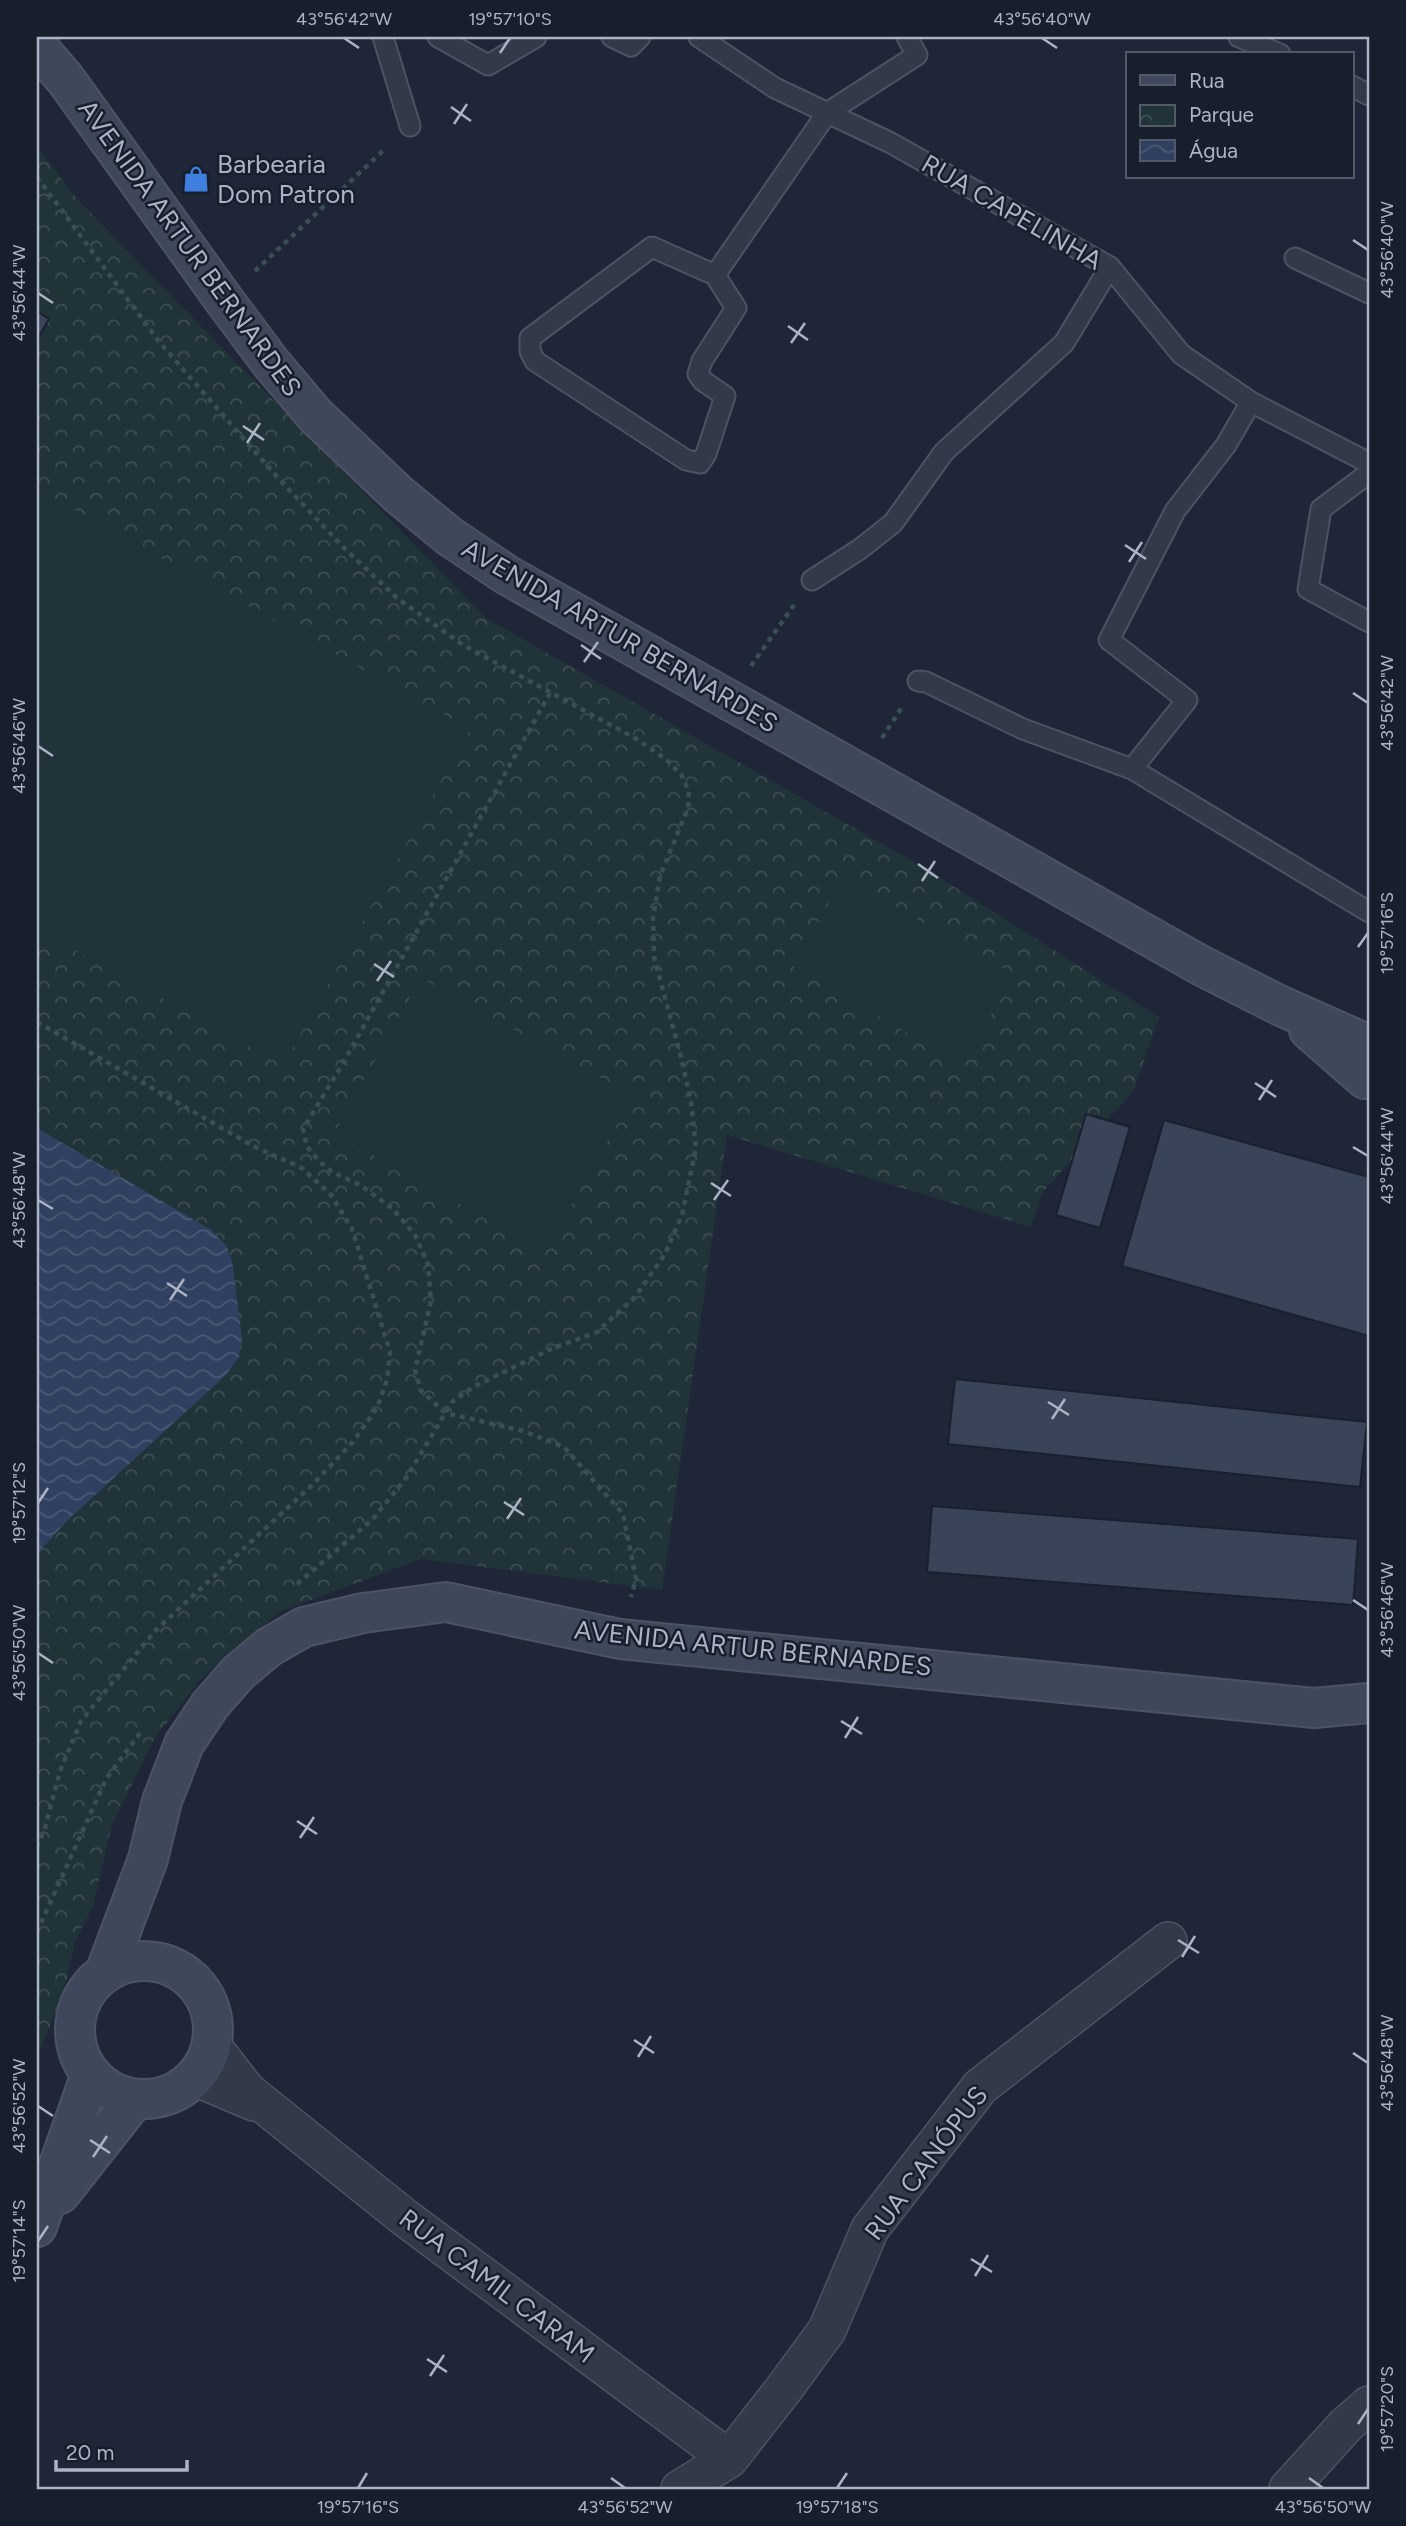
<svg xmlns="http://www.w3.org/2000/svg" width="1406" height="2526" font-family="Figtree,sans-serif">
<defs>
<pattern id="park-crowns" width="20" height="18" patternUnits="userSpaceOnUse" patternTransform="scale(1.75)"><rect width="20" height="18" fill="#203339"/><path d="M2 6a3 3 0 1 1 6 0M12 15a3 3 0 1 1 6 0" fill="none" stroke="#3e4e54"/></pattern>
<pattern id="water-waves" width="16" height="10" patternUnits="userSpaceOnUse" patternTransform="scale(1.75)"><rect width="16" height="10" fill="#304060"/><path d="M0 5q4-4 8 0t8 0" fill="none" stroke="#4b5975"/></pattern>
</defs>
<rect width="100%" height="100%" fill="#1e2638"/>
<path fill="url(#park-crowns)" d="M37,146L78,200L486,618L928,870L1159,1017L1134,1090L1042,1193L1031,1227L727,1135L662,1590L421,1559L279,1612L201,1679L153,1741L111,1828L93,1907L75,1941L65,1987L37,2059Z"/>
<path fill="#203339" d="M37,489L470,729L283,1065L37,929Z
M844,877L1014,975L962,1065L793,966Z
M421,978L633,1096L545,1252L334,1133Z"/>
<path fill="url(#water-waves)" d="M37,1128L210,1229L226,1245L232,1260L242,1338L239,1357L226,1375L68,1520L37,1554Z"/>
<path fill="#3a4458" stroke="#19202e" stroke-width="2" d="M37,311L49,319L37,340Z
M1086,1114L1130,1127L1100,1228L1056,1215Z
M1164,1120L1369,1177V1336L1122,1266Z
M955,1379L1367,1422L1360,1487L948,1444Z
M932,1506L1358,1539L1353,1605L927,1572Z"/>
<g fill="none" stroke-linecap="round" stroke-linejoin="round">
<g stroke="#4c5363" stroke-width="23">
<path id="lane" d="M383,37L410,126
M438,37L488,65L536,37
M612,37L631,46L640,37
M699,37L775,88L891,143L1110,267L1181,354L1251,402L1369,463
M1239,37L1280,54
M1352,86L1369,95
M1295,258L1369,293
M715,275L736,308L702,361L698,374L703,381L725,396L706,454L700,463L686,460L535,361L530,351V338L652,247L715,275L827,113L917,55L907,37
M1369,473L1321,509L1308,589L1369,622
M812,580L860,549L893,523L944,452L1064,343L1110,267
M918,681L926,682L1023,729L1132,769L1187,700L1109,640L1175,511L1226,445L1251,402
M1132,769L1369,912"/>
</g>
<g stroke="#4c5363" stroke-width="40">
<path id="street" d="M212,2046L247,2091L404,2217L729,2459
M195,2077L254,2102
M680,2489L729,2459L783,2390L827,2330L870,2229L980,2087L1168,1941
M1288,2489L1346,2425L1369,2405"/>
</g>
<g stroke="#4c5363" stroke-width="42">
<path id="secondary" d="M37,46L66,80L224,300L271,363L315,415L398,494L449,536L507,575L1202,966L1281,1006L1369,1045
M1309,1030L1365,1079
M75 2030a69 69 0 1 1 138 0a69 69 0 1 1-138 0Z
M105,1973L148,1859L162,1801L184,1744L210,1705L238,1673L269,1647L304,1627L363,1613L446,1602L620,1639L1314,1708L1369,1703
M60,2194L135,2099
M37,2227L91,2074"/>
</g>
<path stroke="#3a4f53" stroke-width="4.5" stroke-dasharray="5 5" stroke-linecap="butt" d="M37,177L160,343L278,478L343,547L397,598L463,645L633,737L666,759L682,776L689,792L688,808L660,876L653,917L654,957L681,1057L691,1102L696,1148L682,1215L665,1254L635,1297L597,1332L551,1349L473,1387L452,1402L406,1478L373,1519L296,1585
M255,271L386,148
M751,666L794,605
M550,693L342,1065L303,1129L307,1147L320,1162L332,1172L360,1185L392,1208L415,1235L428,1264L431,1301L415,1370L421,1391L446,1413L523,1431L564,1447L623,1514L636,1579L631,1597
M882,738L902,707
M37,1022L253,1146L302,1168L331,1195L352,1229L390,1352L387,1380L377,1408L353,1442L311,1486L155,1631L81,1721L60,1771L45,1828L37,1847
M37,1932L106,1779L143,1729"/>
<use href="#lane" stroke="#323948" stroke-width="19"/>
<use href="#street" stroke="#323948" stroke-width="37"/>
<use href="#secondary" stroke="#3f475b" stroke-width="38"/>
</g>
<path fill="none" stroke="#abb3c5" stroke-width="2.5" d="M344,38L359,48M1042,38L1057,48M500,53L510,38M451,107L471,121M454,124L467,104M1353,240L1368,250M38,293L53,303M788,326L808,340M791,343L805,323M243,426L264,440M247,443L260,423M1125,545L1146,559M1129,562L1142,542M581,645L601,659M584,662L598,642M1353,693L1368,703M38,746L53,756M918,864L938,878M922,881L935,861M1358,947L1368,933M374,964L394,977M377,981L391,961M1255,1083L1276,1097M1259,1100L1272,1080M1353,1147L1368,1156M711,1183L731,1196M38,1200L53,1209M714,1200L728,1180M167,1283L187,1296M170,1300L184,1279M1048,1402L1069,1415M1052,1419L1065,1399M504,1502L524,1515M38,1503L48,1488M507,1519L521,1498M1353,1600L1368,1610M38,1653L53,1663M841,1721L862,1734M845,1738L858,1717M297,1821L317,1834M300,1838L314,1817M1178,1940L1199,1953M1182,1957L1195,1936M634,2040L654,2053M1353,2053L1368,2063M638,2057L651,2036M38,2106L53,2116M90,2140L110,2153M93,2157L107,2136M38,2241L48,2226M971,2259L992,2272M975,2276L988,2255M427,2359L447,2372M430,2376L444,2355M1358,2424L1368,2409M611,2478L625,2488M1309,2478L1323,2488M358,2488L367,2473M837,2488L847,2473"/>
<defs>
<g id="shop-bare" transform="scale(2.1)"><path d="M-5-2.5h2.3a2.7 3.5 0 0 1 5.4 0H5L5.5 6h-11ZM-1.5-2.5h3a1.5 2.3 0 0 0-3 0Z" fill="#3f7fe0" stroke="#171e2c" stroke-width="2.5" paint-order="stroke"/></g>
</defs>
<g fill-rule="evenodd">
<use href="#shop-bare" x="196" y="179"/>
</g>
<g text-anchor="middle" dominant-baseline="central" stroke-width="5" stroke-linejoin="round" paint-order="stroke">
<g font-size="26" fill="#abb3c5" stroke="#171e2c" text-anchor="start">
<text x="217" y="164">Barbearia<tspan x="217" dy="30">Dom Patron</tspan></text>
</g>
<g font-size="26" fill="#abb3c5" stroke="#171e2c">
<text transform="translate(1012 212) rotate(30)">RUA CAPELINHA</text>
<text transform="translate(190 248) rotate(54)">AVENIDA ARTUR BERNARDES</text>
<text transform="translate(620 636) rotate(30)">AVENIDA ARTUR BERNARDES</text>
<text transform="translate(753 1648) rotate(6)">AVENIDA ARTUR BERNARDES</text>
<text transform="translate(926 2163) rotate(-53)">RUA CANÓPUS</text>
<text transform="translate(497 2286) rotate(37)">RUA CAMIL CARAM</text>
</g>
</g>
<rect width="1406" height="2526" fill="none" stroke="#171e2c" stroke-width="77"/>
<rect x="1126" y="52" width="228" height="126" fill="#171e2c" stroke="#525a69" stroke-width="2"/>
<rect x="1140" y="75" width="35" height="10" fill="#3f475b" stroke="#525a69" stroke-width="2"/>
<text x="1189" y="88" font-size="21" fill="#abb3c5">Rua</text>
<rect x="1140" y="105" width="35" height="21" fill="url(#park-crowns)" stroke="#525a69" stroke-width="2"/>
<text x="1189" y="122" font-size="21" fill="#abb3c5">Parque</text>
<rect x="1140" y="140" width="35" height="21" fill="url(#water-waves)" stroke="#525a69" stroke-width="2"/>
<text x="1189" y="158" font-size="21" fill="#abb3c5">Água</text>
<path d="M56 2460v10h131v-10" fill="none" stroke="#abb3c5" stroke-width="3.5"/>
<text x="66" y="2460" font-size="21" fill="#abb3c5" stroke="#171e2c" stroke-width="5" paint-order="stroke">20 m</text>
<rect x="38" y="38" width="1330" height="2450" fill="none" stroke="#abb3c5" stroke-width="2.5"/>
<g font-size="18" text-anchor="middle" fill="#abb3c5">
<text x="344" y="25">43°56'42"W</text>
<text x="510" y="25">19°57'10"S</text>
<text x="1042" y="25">43°56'40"W</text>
<text transform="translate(1387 250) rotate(-90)" y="6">43°56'40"W</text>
<text transform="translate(19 293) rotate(-90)" y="6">43°56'44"W</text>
<text transform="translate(1387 703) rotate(-90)" y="6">43°56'42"W</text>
<text transform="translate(19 746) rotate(-90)" y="6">43°56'46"W</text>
<text transform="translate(1387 933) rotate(-90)" y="6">19°57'16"S</text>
<text transform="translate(1387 1156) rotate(-90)" y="6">43°56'44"W</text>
<text transform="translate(19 1200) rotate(-90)" y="6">43°56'48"W</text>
<text transform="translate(19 1503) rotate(-90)" y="6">19°57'12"S</text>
<text transform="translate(1387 1610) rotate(-90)" y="6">43°56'46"W</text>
<text transform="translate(19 1653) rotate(-90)" y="6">43°56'50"W</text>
<text transform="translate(1387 2063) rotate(-90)" y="6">43°56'48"W</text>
<text transform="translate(19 2106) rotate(-90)" y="6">43°56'52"W</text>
<text transform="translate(19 2241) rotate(-90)" y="6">19°57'14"S</text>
<text transform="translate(1387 2409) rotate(-90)" y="6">19°57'20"S</text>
<text x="358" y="2513">19°57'16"S</text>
<text x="625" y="2513">43°56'52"W</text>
<text x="837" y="2513">19°57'18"S</text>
<text x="1323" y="2513">43°56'50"W</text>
</g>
</svg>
